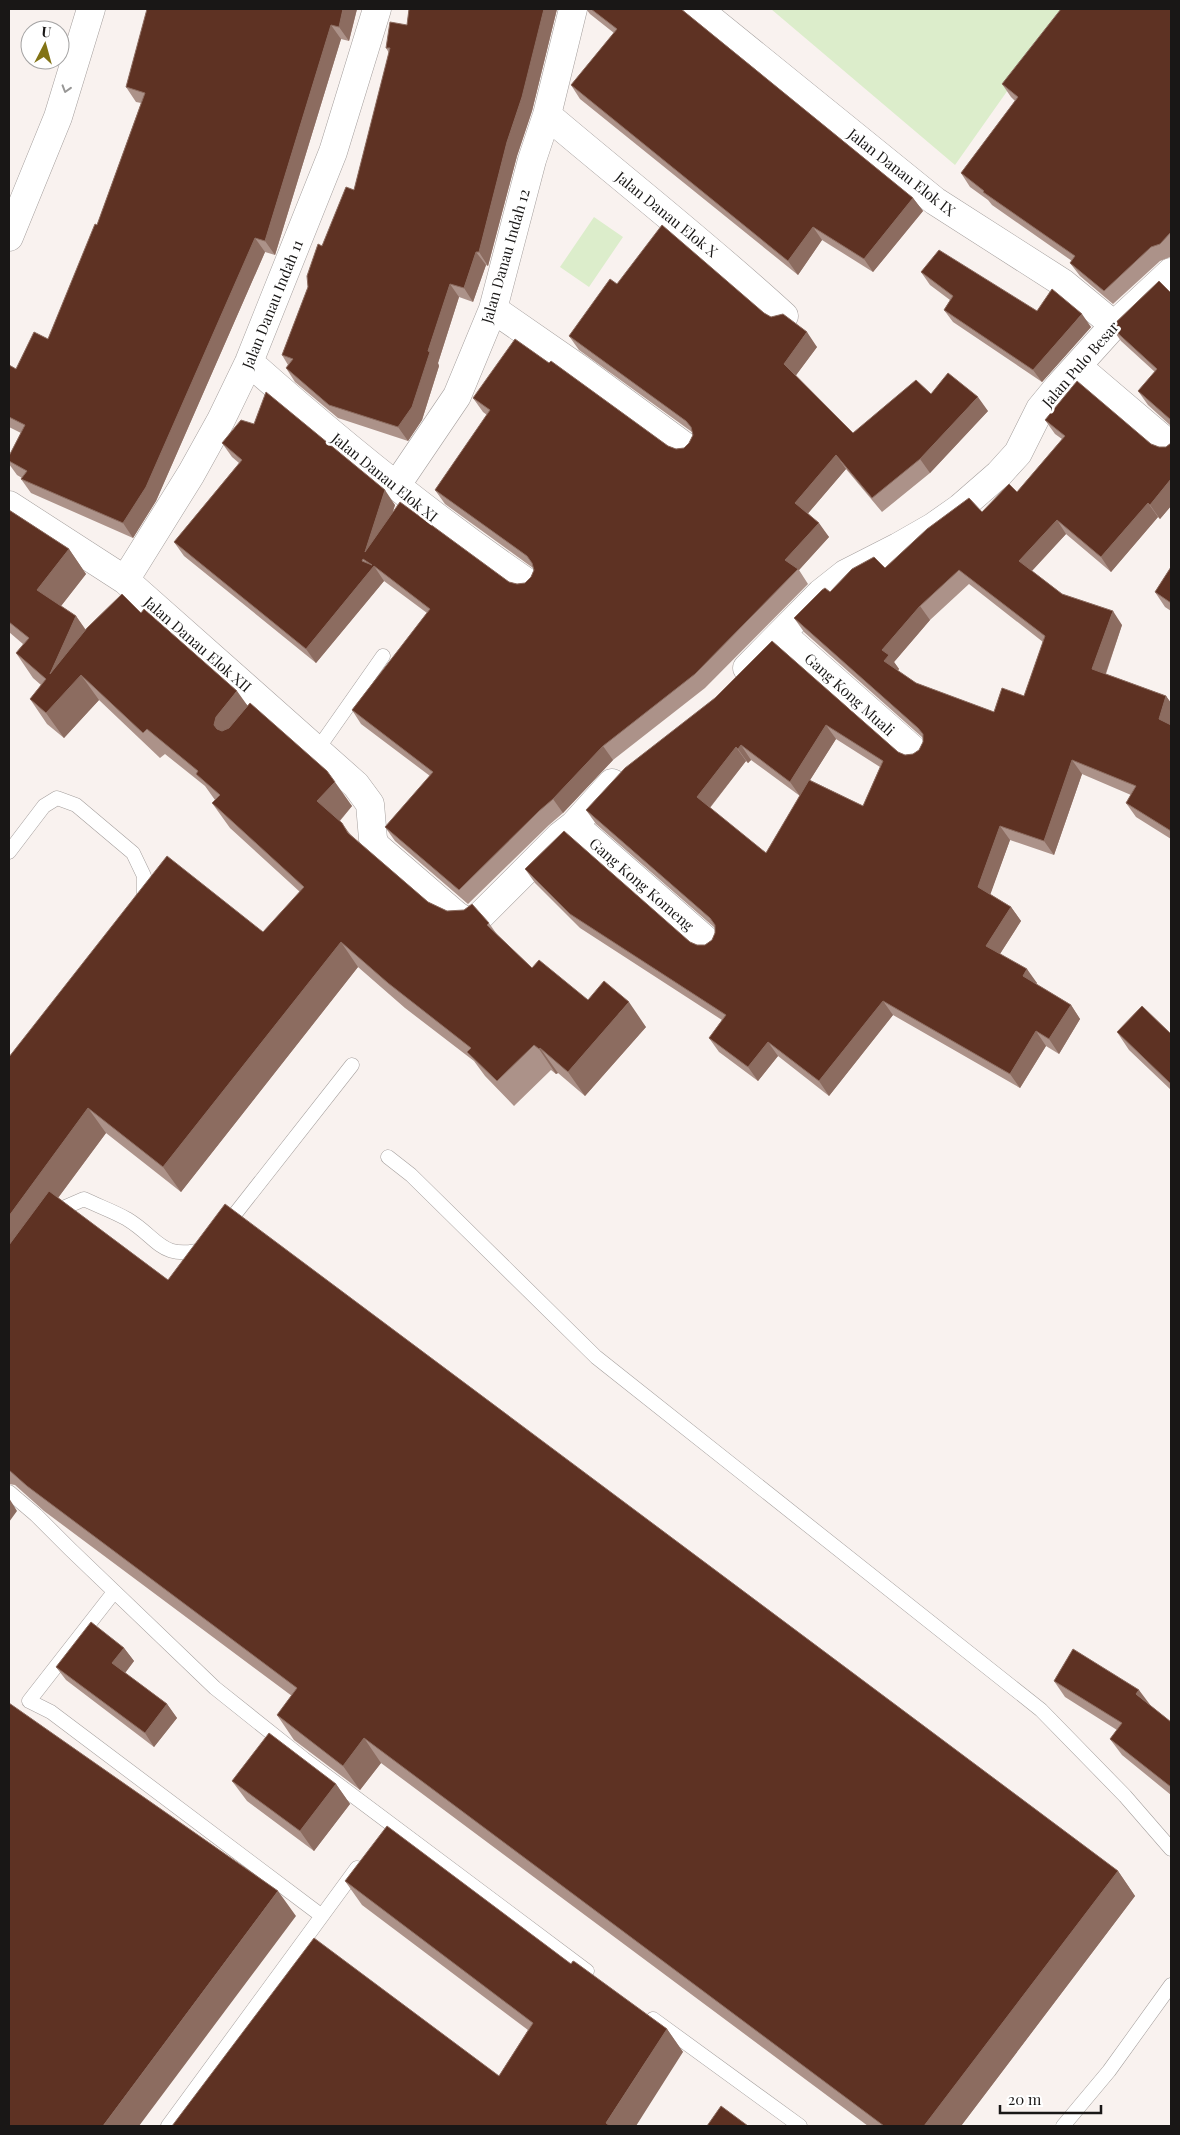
<svg xmlns="http://www.w3.org/2000/svg" width="1180" height="2135" font-family="'Playfair Display',serif">
<rect width="100%" height="100%" fill="#f9f2ef"/>
<path fill="#dcedcb" d="M771,9H1065L955,165Z
M594,217L623,237L589,287L560,267Z"/>
<g fill="none" stroke-linecap="round" stroke-linejoin="round">
<g stroke="#a59f9d" stroke-width="15">
<path id="lane" d="M317,750L383,656
M9,852L44,806L57,798L76,805L133,853L144,876V898L140,902
M388,1157L411,1175L596,1357L1041,1710L1125,1796L1171,1849
M54,1218L61,1209L84,1199C98,1206 113,1211 127,1219C160,1239 160,1261 206,1249
M224,1228L352,1065
M9,1492L36,1515L70,1549L215,1688L304,1759L587,1971
M114,1592L29,1701L51,1712L322,1916
M653,2019L800,2126
M168,2126L357,1868
M1063,2126L1109,2071L1171,1985"/>
</g>
<g stroke="#a59f9d" stroke-width="29">
<path id="street" d="M698,9L935,201L1063,283L1114,325
M547,115C626,182 708,246 784,316
M493,309L581,370L687,448
M249,362C338,441 430,516 528,583
M1077,366L1171,446
M396,486L457,396L493,309L532,160L547,115L573,9
M9,505L125,580L356,785L370,804L373,839L376,846L456,915L464,920H476L560,836L574,825L612,783
M125,580L191,474L221,420L249,362L333,152L377,9
M782,634L918,754
M747,668L821,593L845,574L898,547L933,527L960,508L999,474L1018,453L1040,409L1059,386L1114,325L1171,272
M574,825L710,944"/>
</g>
<g stroke="#a59f9d" stroke-width="29">
<path id="secondary" d="M9,237L58,117L91,9"/>
</g>
<use href="#lane" stroke="#fff" stroke-width="14"/>
<use href="#street" stroke="#fff" stroke-width="28"/>
<use href="#secondary" stroke="#fff" stroke-width="28"/>
</g>
<path fill="#ac9289" fill-rule="evenodd" d="M357,9L349,41L341,39L275,255L265,252L156,501L133,538L31,493L21,479L22,478L17,475L9,464V456L21,433L9,427V365L16,369L48,339L97,225L141,103L136,102L126,87Z
M409,9H557L532,111L517,156L488,266L486,265L473,302L459,297L438,363L439,366L422,420L408,441L338,418L295,382L286,368L288,365L282,355L308,287L322,246L354,190L389,53L386,48L407,25Z
M586,9H681L913,198L923,211L873,272L822,240L798,275L580,99L571,85L614,33L590,14Z
M1171,9V255L1170,257L1160,261L1113,304L1080,276L1070,263L1072,261L992,205L988,200L970,187L961,173L1015,101L1011,97L1002,84Z
M921,272L1037,311L1091,327L1042,382L953,322L944,310L950,300L930,285Z
M617,284L764,313L817,347L796,375L853,433L931,394L988,411L930,473L882,512L846,469L808,513L829,537L799,570L808,584L705,688L613,760L563,813L549,825L468,904L395,841L385,827L430,776L361,724L352,710L427,613L384,581L316,663L184,556L174,542L239,463L232,457L222,443L395,505L392,514L509,582L517,584L525,583L531,577L534,570L533,568L445,504L435,490L487,415L483,412L473,398L668,446L676,449L684,448L689,443L693,435L692,432L579,350L569,336Z
M1171,293V426L1148,405L1138,391L1155,372L1121,341L1111,327Z
M1045,420L1151,444L1159,447H1166L1171,443V506L1160,519L1158,517L1111,572L1066,534L1032,571L1062,594L1122,625L1106,674L1166,696L1171,703V839L1136,817L1126,803L1131,795L1082,774L1054,855L1010,840L990,894L1011,907L1021,921L1000,954L1037,983L1036,984L1071,1005L1080,1019L1059,1054L1046,1046L1020,1088L893,1015L829,1096L778,1056L758,1081L719,1052L709,1038L722,1020L580,928L535,883L525,869L697,945H705L712,940L715,933V928L596,824L586,810L715,698L772,641L898,752L905,755L913,754L919,750L923,742V738L804,632L794,618L830,592L885,568L1017,492L1062,439L1055,434ZM969,584L1043,642L1024,696L994,712L916,683L897,671L899,669L894,662L930,620ZM836,739L880,767L863,806L810,780ZM751,760L800,796L766,853L710,808L746,761L748,763Z
M9,510L69,549L86,574L61,606L76,616L86,630L141,613L248,706L352,806L340,821L351,835L428,902L447,911L489,923L498,936L532,968L588,1000L646,1027L585,1096L558,1073L556,1074L551,1070L514,1106L485,1076L474,1061L405,1008L358,967L181,1192L106,1133L58,1198L168,1280L1118,1871L1135,1896L961,2126H868L381,1763L360,1790L294,1740L277,1715L292,1696L44,1511L15,1485L9,1484V1057L263,932L300,892L230,828L212,803L215,800L205,786L165,754L160,758L99,700L64,738L47,724L30,699L41,685L33,678L16,653L23,644L9,632Z
M1171,567V611L1165,607L1155,592Z
M1117,1032L1171,1034V1090L1129,1050Z
M124,1648L134,1661L125,1673L167,1704L177,1718L154,1747L66,1680L56,1667Z
M1054,1681L1151,1706L1171,1722V1795L1122,1755L1110,1739L1117,1730L1065,1697Z
M232,1781L336,1784L350,1804L314,1851L247,1801Z
M345,1881L571,1964L667,2029L683,2052L499,2076L528,2030L362,1905Z"/>
<path fill="#8c6c60" d="M343,9H357L349,41L339,27Z
M544,9H557L532,111L517,156L488,266L479,252L507,142Z
M331,25L341,39L275,255L265,241Z
M913,198L923,211L873,272L864,259Z
M813,227L822,240L798,275L788,261Z
M255,238L265,252L156,501L133,538L123,523Z
M476,252L486,265L473,302L464,288Z
M450,284L459,297L438,363L439,366L422,420L408,441L398,427L428,351Z
M1082,314L1091,327L1042,382L1033,370Z
M807,332L817,347L794,378L784,364Z
M978,397L988,411L930,473L920,459Z
M836,455L846,469L805,517L795,503Z
M1171,479V506L1160,519L1150,505Z
M385,490L395,505L375,567L365,552Z
M1148,503L1158,517L1111,572L1101,557Z
M1057,520L1066,534L1028,575L1019,561Z
M819,523L829,537L799,570L785,560Z
M69,549L86,574L54,615L37,590Z
M374,566L384,581L316,663L306,649Z
M920,606L930,620L894,662L899,669L894,676L884,661L882,650Z
M1113,611L1122,625L1102,684L1092,669Z
M76,616L93,641L81,675L99,700L64,738L46,713L50,674Z
M237,691L255,716L232,750L214,725L216,717Z
M1166,696L1171,703V725L1159,719Z
M826,725L836,739L800,796L790,782Z
M741,745L751,760L748,763L738,749Z
M603,746L613,760L563,813L553,799Z
M736,747L746,761L707,811L697,797Z
M1072,760L1082,774L1054,855L1044,841Z
M335,782L352,806L335,826L317,801Z
M1000,826L1010,840L988,901L978,887Z
M1011,907L1021,921L996,960L986,946Z
M341,942L358,967L181,1192L163,1167Z
M1027,969L1037,983L1032,990L1023,976Z
M883,1001L893,1015L829,1096L819,1081Z
M629,1002L646,1027L585,1096L568,1072Z
M1071,1005L1080,1019L1059,1054L1049,1039Z
M1036,1031L1046,1046L1020,1088L1010,1074Z
M768,1042L778,1056L758,1081L748,1067Z
M540,1048L558,1073L556,1074L539,1049Z
M88,1108L106,1133L9,1264V1216Z
M9,1498L17,1511L9,1522Z
M124,1648L134,1661L122,1677L112,1663Z
M1139,1690L1151,1706L1136,1694Z
M167,1704L177,1718L154,1747L145,1733Z
M364,1738L381,1763L360,1790L343,1766Z
M336,1784L350,1804L314,1851L300,1831Z
M1118,1871L1135,1896L961,2126H924Z
M278,1891L296,1916L139,2126H103Z
M667,2029L683,2052L636,2126H608L606,2123Z"/>
<path fill="#5e3223" stroke="#8c6c60" fill-rule="evenodd" d="M147,9H343L339,27L331,25L265,241L255,238L146,487L123,523L21,479L27,471L9,461V456L25,425L9,417V365L16,369L34,332L48,339L95,224L97,225L145,93L126,87Z
M409,9H544L522,97L507,142L479,252H476L464,288L450,284L428,351L430,352L412,407L398,427L329,405L286,368L293,359L282,355L308,287L307,276L318,244L322,246L346,187L354,190L390,48H386L390,22L407,25Z
M591,9H681L913,198L864,259L813,227L788,261L571,85L617,29Z
M1061,9H1171V232L1160,244L1151,247L1104,291L1070,263L1075,256L983,192L984,191L961,173L1018,97L1002,84Z
M662,225L764,313L771,317L783,314L807,332L784,364L853,433L916,380L931,394L948,373L978,397L920,459L872,498L836,455L795,503L819,523L785,560L798,569L695,674L603,746L553,799L539,811L459,890L385,827L433,772L352,710L430,609L374,566L306,649L174,542L242,460L222,443L241,420L254,424L266,392L385,490L365,552L400,502L509,582L517,584L525,583L531,577L534,570L532,563L527,556L435,490L490,410L473,398L515,339L549,363L551,361L562,369L668,446L676,449L684,448L689,443L693,435L691,427L686,421L569,336L610,279L617,284ZM363,559L372,565L362,561Z
M939,250L1037,311L1052,289L1082,314L1033,370L944,310L953,296L921,272Z
M1159,281L1171,293V420L1138,391L1157,369L1111,327Z
M1077,381L1151,444L1159,447H1166L1171,443V479L1150,505L1148,503L1101,557L1057,520L1019,561L1062,594L1113,611L1092,669L1166,696L1159,719L1171,725V831L1126,803L1136,786L1072,760L1044,841L1000,826L978,887L1011,907L986,946L1027,969L1023,976L1071,1005L1049,1039L1036,1031L1010,1074L883,1001L819,1081L768,1042L748,1067L709,1038L726,1015L570,914L525,869L564,831L690,942L697,945H705L712,940L715,933V925L710,918L586,810L625,768L715,698L772,641L898,752L905,755L913,754L919,750L923,742V734L918,728L794,618L822,590L825,588L830,592L852,569L874,557L885,568L927,529L969,498L982,512L1009,484L1017,492L1065,436L1045,420ZM959,570L1045,636L1024,696L1002,688L994,712L916,683L884,661L889,655L882,650L920,606ZM826,725L883,761L863,806L809,780L766,853L697,797L736,747L738,749L741,745L790,782Z
M9,510L69,549L37,590L76,616L50,674L87,628L122,594L141,613L144,609L237,691L216,717L214,725L217,729L222,731L229,728L250,703L327,771L335,782L317,801L342,823L348,833L428,902L447,911L464,910L472,904L489,923L487,925L532,968L539,960L588,1000L604,981L629,1002L568,1072L540,1048L539,1049L534,1045L497,1081L467,1052L471,1048L388,983L341,942L163,1167L88,1108L9,1216V1057L167,856L263,932L304,887L212,803L220,795L196,774L198,771L147,729L143,733L81,675L46,713L30,699L46,679L16,653L29,638L9,622Z
M1171,567V603L1155,592Z
M1142,1006L1171,1034V1084L1117,1032Z
M49,1191L168,1280L225,1204L1118,1871L924,2126H884L364,1738L343,1766L277,1715L297,1688L27,1486L9,1470V1245Z
M91,1622L124,1648L112,1663L167,1704L145,1733L56,1667Z
M1073,1649L1139,1690L1136,1694L1171,1722V1787L1110,1739L1122,1723L1054,1681Z
M9,1703L278,1891L103,2126H9Z
M269,1733L336,1784L300,1831L232,1781Z
M387,1826L571,1964L573,1961L575,1962L667,2029L606,2123L610,2126H172L314,1938L499,2076L533,2023L345,1881Z
M721,2106L748,2126H707Z"/>
<defs><path id="oneway-chevron" d="M-2-3.5L2.5 0L-2 3.5" fill="none" stroke-width="1.6" stroke-linecap="round" stroke-linejoin="round" transform="scale(1.25)"/></defs>
<use stroke="#989796" href="#oneway-chevron" transform="translate(66 89) rotate(107)"/>
<g text-anchor="middle" dominant-baseline="central" stroke-width="5" stroke-linejoin="round" paint-order="stroke">
<g font-size="15" fill="#191716" stroke="#fff">
<text transform="translate(902 172) rotate(38)">Jalan Danau Elok IX</text>
<text transform="translate(667 214) rotate(39)">Jalan Danau Elok X</text>
<text transform="translate(505 256) rotate(-74)">Jalan Danau Indah 12</text>
<text transform="translate(272 304) rotate(-68)">Jalan Danau Indah 11</text>
<text transform="translate(1080 364) rotate(-49)">Jalan Pulo Besar</text>
<text transform="translate(385 477) rotate(39)">Jalan Danau Elok XI</text>
<text transform="translate(198 644) rotate(41)">Jalan Danau Elok XII</text>
<text transform="translate(850 694) rotate(42)">Gang Kong Muali</text>
<text transform="translate(642 884) rotate(41)">Gang Kong Komeng</text>
</g>
</g>
<rect width="1180" height="2135" fill="none" stroke="#191716" stroke-width="20"/>
<g transform="translate(45 45) rotate(6)"><circle r="24" fill="#ffffff" stroke="#a3a2a2"/>
<path d="M0-4L9 19L0 12L-9 19Z" fill="#827315"/>
<text y="-8" font-size="14" font-weight="bold" text-anchor="middle" fill="#191716">U</text>
</g>
<path d="M1000 2105v8h101v-8" fill="none" stroke="#191716" stroke-width="2.5"/>
<text x="1008" y="2105" font-size="15" fill="#191716" stroke="#ffffff" stroke-width="4" paint-order="stroke">20 m</text>
</svg>
